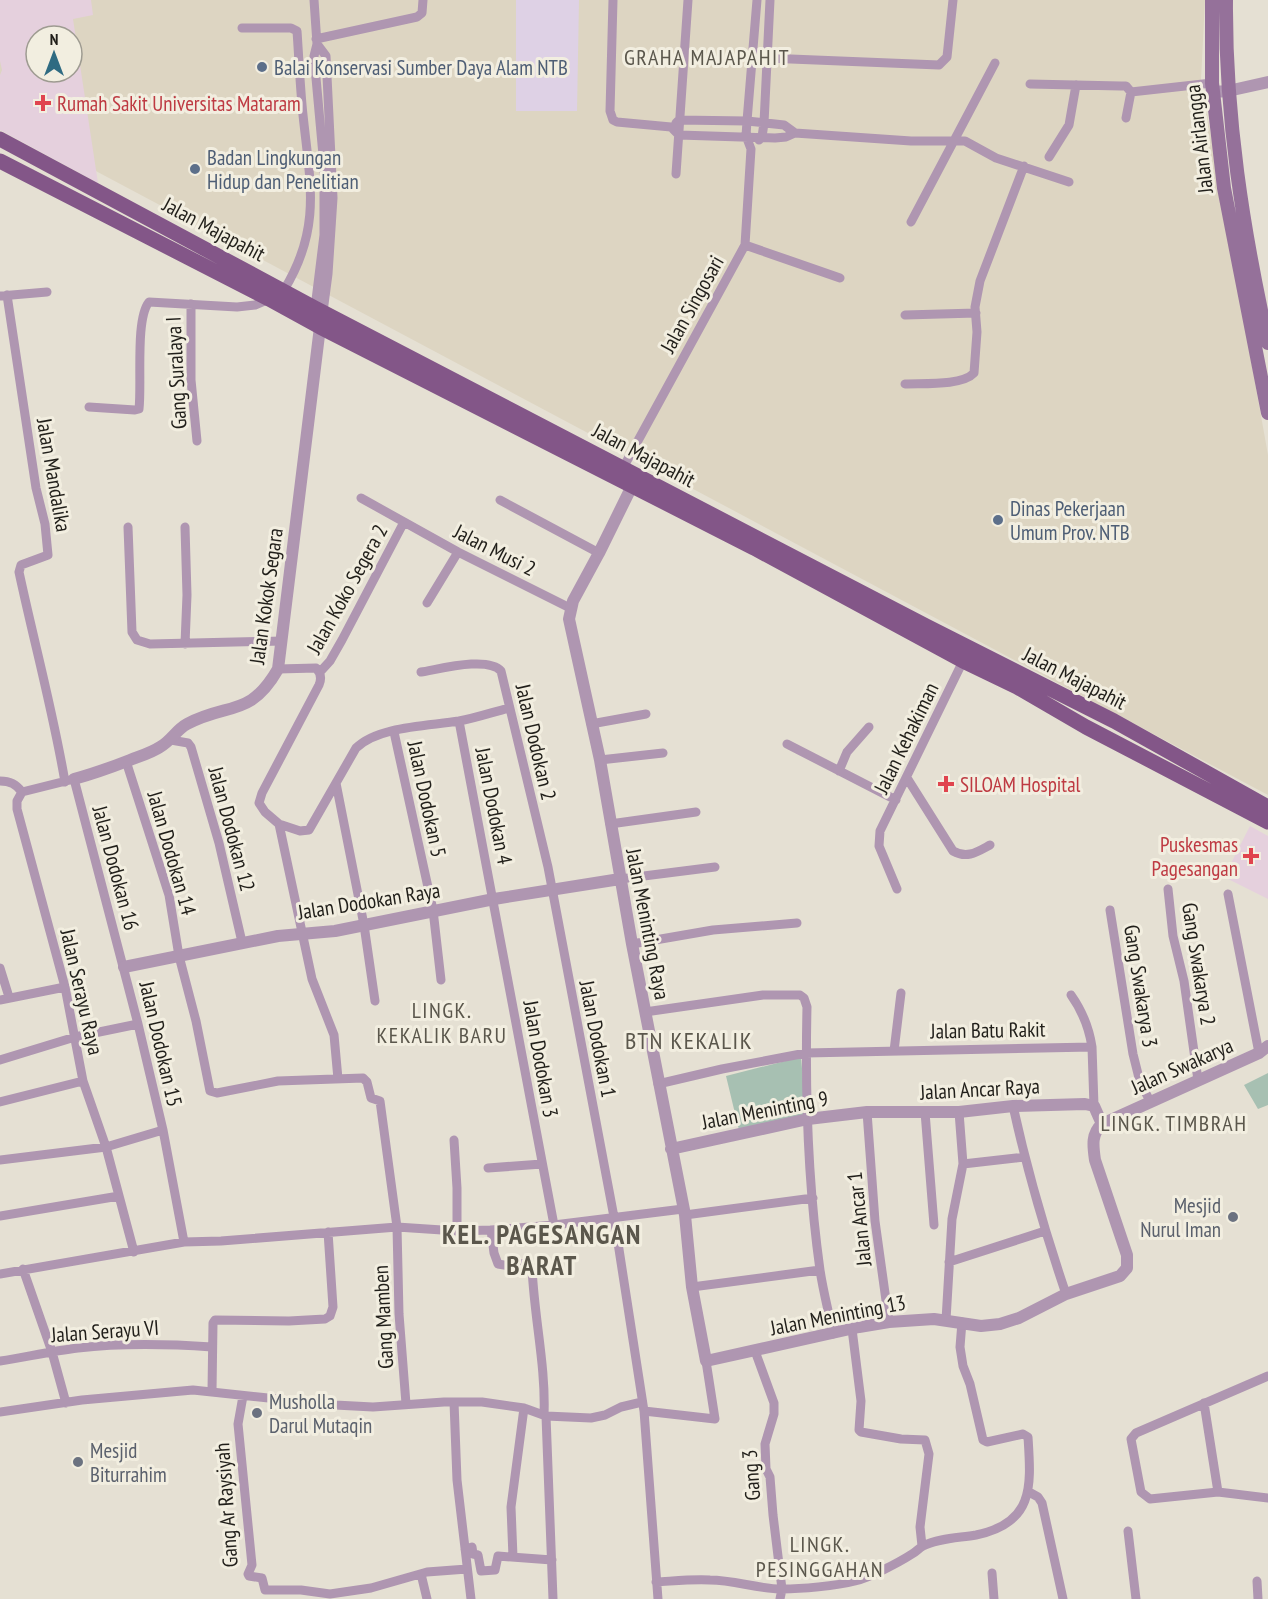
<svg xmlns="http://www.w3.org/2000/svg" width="1268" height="1599" font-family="'PT Sans Narrow',sans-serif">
<rect width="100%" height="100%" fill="#e5e0d3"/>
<path fill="#ddd5c2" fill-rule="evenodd" d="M0,0H1205L1201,80L1268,455V795L0,120ZM36,36H72V72H36Z"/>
<path fill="#ded1e5" d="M516,0H579L577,111H516Z"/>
<path fill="#e5d0dd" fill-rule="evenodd" d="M0,0H91L93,15L73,19L98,183L0,130V75L2,70L0,61ZM36,36H72V72H36Z
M1250,826L1268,836V899L1224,877Z"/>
<path fill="#a7c0b2" d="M801,1057L806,1114L739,1130L726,1076Z
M1268,1073V1105L1258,1109L1244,1085Z"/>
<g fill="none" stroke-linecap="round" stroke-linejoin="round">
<path stroke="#af96b1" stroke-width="9" d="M314,0L317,44L314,56L324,166V235L315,308
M613,0L610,111L613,120L617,122L671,127L679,135L775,138L786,137L795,133L911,141H965L996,158L1069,182
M242,28H291L297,31C299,59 300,87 303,115C310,182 322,228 284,290
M316,39L417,17L422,13L423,0
M317,44L326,56L333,198L328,274L323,312
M766,58L939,65L947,57L953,0
M1030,84L1121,86H1126L1131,92L1212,83
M1126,118L1131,92
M676,123L679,120L747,121L784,125L795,133
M759,140L762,137L764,123L770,0
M1049,157L1069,125L1076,85
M676,174L688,0
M911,222L995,63
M745,245L751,149L746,136L747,121L757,0
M7,295L36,488L45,524L48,555L21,565L19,572C34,642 53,711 65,782
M0,296L47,292
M191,304V380L197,441
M905,315L976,313
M905,384C922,383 962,386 974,373L977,332L975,307L980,281L1024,166
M89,407L135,410L139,409C142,384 135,319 149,302L237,307L255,305L269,299
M623,468L745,245L840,278
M361,498L458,552L570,608
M500,500L599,553
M128,527L132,632L137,640L150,644L282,641
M185,527L187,595L185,644
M427,603L458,552
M278,669L316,668C321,673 322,678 319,685L262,793L259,803L265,812L279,824L312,979L334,1035L338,1079
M320,672L330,661L342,640L404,522
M421,672C440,669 488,656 501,671L548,867L614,1217L644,1411L658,1599
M459,721L554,1225
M591,724L646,714
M394,732L433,910L441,980
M171,740L188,743L191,747L219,843L242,942
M787,744L896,800
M600,760L663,753
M126,761L169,895L179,956L196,1021L210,1091L217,1093L278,1081L363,1078L367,1082L371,1098L380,1101L397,1227L399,1314L406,1404
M839,771L847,752L869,727
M907,778L953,851C967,859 977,852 990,845
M0,781C10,781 16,784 22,792
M336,783L364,925L375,1001
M279,824L300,831L309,830L356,748C378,726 429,726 459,721C476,718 493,712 509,708
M610,824L696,812
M620,879L715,867
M897,889L879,846L880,831L963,661
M1168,889L1173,936L1184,981L1198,1080
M1228,894L1259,1053
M1110,910L1133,1054L1140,1082L1150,1101
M632,944L713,930L797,923
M0,968L9,997
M1071,995C1083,1012 1089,1027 1092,1047
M0,1000L65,987
M645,1012L763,995H800L804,998L807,1007C805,1094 808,1184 820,1270C823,1291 829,1313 833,1334
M894,1051L901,993
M0,1060L75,1037L138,1024
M658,1084L722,1069L806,1053L1092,1047L1094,1106
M0,1102L83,1081
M1013,1106C1027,1170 1045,1232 1066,1294
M867,1112L875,1221L889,1322
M925,1112L934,1225
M454,1140L457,1188V1231
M0,1160L106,1147L163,1130
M963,1164L1024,1157
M488,1168L542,1164
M685,1215L813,1198
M0,1216L119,1196
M491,1230L494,1253L498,1264L510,1266L526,1263L532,1267C534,1317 546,1366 544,1415
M134,1252L106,1147L83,1081L65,987L17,809V801L22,792L74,779L138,1024L163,1130L184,1242
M949,1262L1045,1231
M23,1269L52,1352L66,1403
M0,1274L184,1242L221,1241L397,1227L457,1231L491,1230L554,1225L683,1209
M692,1287L820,1270
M946,1320L952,1219L963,1164L959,1112
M852,1329L861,1401L859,1430L861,1432L901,1439L925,1440L929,1454L920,1527L922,1546
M755,1351L774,1403V1414L765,1444L766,1469L770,1477L773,1515L782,1589L780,1599
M0,1361C26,1357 52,1351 78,1348C122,1343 168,1344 212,1347
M1268,1376L1136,1433L1131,1439L1141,1492L1150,1499L1218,1492L1268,1498
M212,1391L213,1323L215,1320L289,1321L325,1319L330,1316L333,1307L328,1232
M243,1396L238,1424L252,1565L248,1574L249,1576L262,1578L265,1590H301L330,1594L371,1588L427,1572L467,1569
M454,1402L457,1480L471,1599
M1204,1403L1218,1492
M644,1411L715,1419L706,1361
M0,1412L82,1400L193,1390L335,1405L373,1407L444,1402H482L524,1408L546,1416L591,1418L605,1415L621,1407L642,1402
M546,1416L553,1599
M1029,1492L1038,1497L1042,1503L1063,1599
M1128,1531L1136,1599
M465,1549L472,1547L473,1554L478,1555L481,1571L495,1570L498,1556L552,1560
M513,1557L511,1507L524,1408
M992,1573L994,1599
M421,1574L427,1599
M1257,1581L1258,1599
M656,1582C674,1581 692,1579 710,1580C734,1580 758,1589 782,1589C801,1589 836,1586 855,1581C871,1577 898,1563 912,1554C916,1552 919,1548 923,1546C939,1538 959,1538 976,1535C1035,1523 1031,1485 1028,1437L1023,1434L987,1442L983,1440L970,1384L963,1366L960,1347L962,1322"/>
<path stroke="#af96b1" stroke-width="12" d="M1213,92L1228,91L1268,82
M632,486L599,553L573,601L569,619L600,760L632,944L685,1215L692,1287L706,1361L859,1327L889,1322L934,1319L981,1326L1000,1324L1019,1318L1066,1294L1120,1276L1127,1268V1255L1095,1160C1093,1146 1091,1134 1102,1124L1259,1053L1268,1046
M74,779C93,774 112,767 130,760C140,756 151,753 160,747C171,741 176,730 187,724C228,702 250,718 278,669L320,327
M124,967L278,936L335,931L494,899L620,879
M671,1149L808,1119L867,1112H959L1013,1106L1085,1104L1094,1106L1102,1124"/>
<path stroke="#95719a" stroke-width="14" d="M1212,0V83L1224,188L1268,413
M1226,0C1225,116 1243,230 1268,343"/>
<path stroke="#835688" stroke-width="15" d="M0,139L315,308L926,626L1114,721L1268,807
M0,161L269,299L320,327L754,548L963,661L1017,687L1086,727L1268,822"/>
</g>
<g fill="#5c6f8a" stroke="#f2eee0" stroke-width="2">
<circle cx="262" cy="67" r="6"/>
<circle cx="195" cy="169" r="6"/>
<circle cx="998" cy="520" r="6"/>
</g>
<g fill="#e0444e" stroke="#f2eee0" stroke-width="2">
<path d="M40 94h6v6h6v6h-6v6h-6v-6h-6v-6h6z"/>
<path d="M943 775h6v6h6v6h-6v6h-6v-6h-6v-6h6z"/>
<path d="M1248 847h6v6h6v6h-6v6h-6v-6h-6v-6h6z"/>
</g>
<g fill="#6b7280" stroke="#f2eee0" stroke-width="2">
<circle cx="1233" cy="1217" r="6"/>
<circle cx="257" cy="1413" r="6"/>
<circle cx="78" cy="1462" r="6"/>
</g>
<g text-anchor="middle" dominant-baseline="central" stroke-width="6" stroke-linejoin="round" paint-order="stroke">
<g font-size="21" fill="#4e5e75" stroke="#f2eee0" text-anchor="start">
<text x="274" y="67">Balai Konservasi Sumber Daya Alam NTB</text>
<text x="207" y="157">Badan Lingkungan<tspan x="207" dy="24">Hidup dan Penelitian</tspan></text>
<text x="1010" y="508">Dinas Pekerjaan<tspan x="1010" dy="24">Umum Prov. NTB</tspan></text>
</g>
<g font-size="21" fill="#be3a42" stroke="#f2eee0" text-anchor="start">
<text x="57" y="103">Rumah Sakit Universitas Mataram</text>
<text x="960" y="784">SILOAM Hospital</text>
<text x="1238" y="844" text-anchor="end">Puskesmas<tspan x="1238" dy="24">Pagesangan</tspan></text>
</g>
<g font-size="21" fill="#211f1a" stroke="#f2eee0">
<text transform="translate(1199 139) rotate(-97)">Jalan Airlangga</text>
<text transform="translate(214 229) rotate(28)">Jalan Majapahit</text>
<text transform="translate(692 304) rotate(-61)">Jalan Singosari</text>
<text transform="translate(176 373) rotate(-93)">Gang Suralaya I</text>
<text transform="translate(644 455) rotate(28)">Jalan Majapahit</text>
<text transform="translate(54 475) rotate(80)">Jalan Mandalika</text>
<text transform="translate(495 550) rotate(27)">Jalan Musi 2</text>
<text transform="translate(347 589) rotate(-61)">Jalan Koko Segera 2</text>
<text transform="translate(266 596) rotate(-82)">Jalan Kokok Segara</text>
<text transform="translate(1075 678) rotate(27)">Jalan Majapahit</text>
<text transform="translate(906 738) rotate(-64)">Jalan Kehakiman</text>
<text transform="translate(536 742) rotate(77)">Jalan Dodokan 2</text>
<text transform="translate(427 799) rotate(78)">Jalan Dodokan 5</text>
<text transform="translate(494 806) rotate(79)">Jalan Dodokan 4</text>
<text transform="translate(232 829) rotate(75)">Jalan Dodokan 12</text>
<text transform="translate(172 853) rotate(74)">Jalan Dodokan 14</text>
<text transform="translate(116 868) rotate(75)">Jalan Dodokan 16</text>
<text transform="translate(369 901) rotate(-9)">Jalan Dodokan Raya</text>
<text transform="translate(648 924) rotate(79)">Jalan Meninting Raya</text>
<text transform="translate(1199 964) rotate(81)">Gang Swakarya 2</text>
<text transform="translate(1141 986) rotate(81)">Gang Swakarya 3</text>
<text transform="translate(82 992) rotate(77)">Jalan Serayu Raya</text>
<text transform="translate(988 1030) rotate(-1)">Jalan Batu Rakit</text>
<text transform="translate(598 1039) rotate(79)">Jalan Dodokan 1</text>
<text transform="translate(161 1044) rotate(77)">Jalan Dodokan 15</text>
<text transform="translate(541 1059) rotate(80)">Jalan Dodokan 3</text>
<text transform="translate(1182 1066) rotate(-24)">Jalan Swakarya</text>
<text transform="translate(980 1089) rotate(-3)">Jalan Ancar Raya</text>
<text transform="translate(765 1110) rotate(-11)">Jalan Meninting 9</text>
<text transform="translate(859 1219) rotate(-96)">Jalan Ancar 1</text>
<text transform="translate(838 1315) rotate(-11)">Jalan Meninting 13</text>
<text transform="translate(383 1317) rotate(-93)">Gang Mamben</text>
<text transform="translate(105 1331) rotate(-4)">Jalan Serayu VI</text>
<text transform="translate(751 1475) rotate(-94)">Gang 3</text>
<text transform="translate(226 1505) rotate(-94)">Gang Ar Raysiyah</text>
</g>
<g font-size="21" fill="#5b616d" stroke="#f2eee0" text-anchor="start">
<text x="1221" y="1205" text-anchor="end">Mesjid<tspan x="1221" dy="24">Nurul Iman</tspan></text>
<text x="269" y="1401">Musholla<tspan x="269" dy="24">Darul Mutaqin</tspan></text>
<text x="90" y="1450">Mesjid<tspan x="90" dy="24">Biturrahim</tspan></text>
</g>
<g font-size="22" letter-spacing="1.5" fill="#5b574c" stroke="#f2eee0">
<text x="707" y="57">GRAHA MAJAPAHIT</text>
<text x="442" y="1010">LINGK.<tspan x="442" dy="25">KEKALIK BARU</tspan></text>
<text x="1174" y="1123">LINGK. TIMBRAH</text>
<text x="820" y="1544">LINGK.<tspan x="820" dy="25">PESINGGAHAN</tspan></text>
</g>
<g font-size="24" letter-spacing="1.5" fill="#5b574c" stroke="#f2eee0">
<text x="689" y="1040">BTN KEKALIK</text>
</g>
<g font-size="27" font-weight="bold" letter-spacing="1.5" fill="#5b574c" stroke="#f2eee0">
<text x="542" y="1234">KEL. PAGESANGAN<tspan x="542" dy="31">BARAT</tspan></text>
</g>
</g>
<g transform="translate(54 54)"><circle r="28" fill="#f2eee0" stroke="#9e9b91" stroke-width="1.5"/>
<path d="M0-4.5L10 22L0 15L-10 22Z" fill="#2f6b82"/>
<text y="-9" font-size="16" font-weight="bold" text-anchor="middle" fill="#211f1a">N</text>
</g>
</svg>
